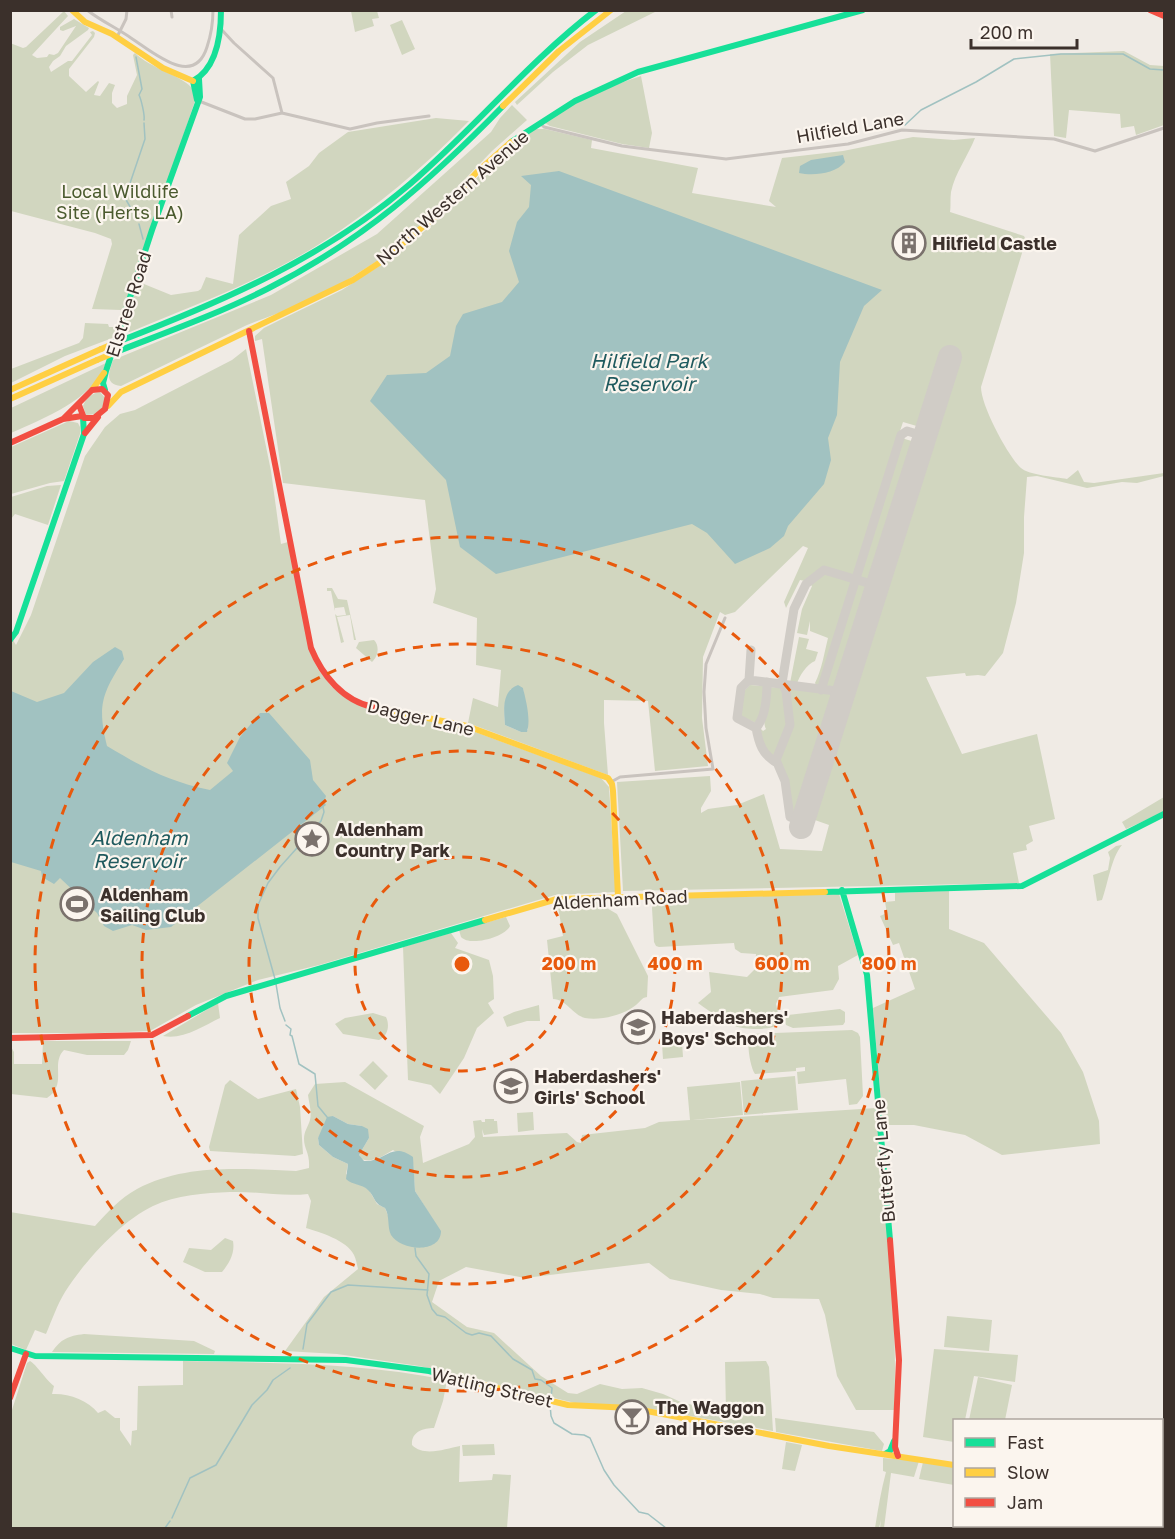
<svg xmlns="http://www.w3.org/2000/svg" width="1175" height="1539" font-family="'Golos Text',sans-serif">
<rect width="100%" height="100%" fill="#f0ebe5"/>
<path fill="#d1d6bf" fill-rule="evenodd" d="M64,11L68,16L32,55L37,58L47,57L49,54L54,55L58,53L76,26L63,31L60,30V27L74,19L89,28L88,30L66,46L60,56L53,61L49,67L51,72L68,61H72L92,35L90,32L93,31L95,33L94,37L69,69V76L86,92L98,81L99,82L94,95L100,96L109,83L115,85L112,93V103L117,108L127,104V96L137,75L133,55L135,53C150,68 180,75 191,87C195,91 195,95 195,101L121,319L119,320L121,310L92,309L112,244L111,239L95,233L11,211L10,43L23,48L26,47Z
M351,11H377L379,18L372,19L374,26L355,32Z
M626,11H657L588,45L553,72L517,105L515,102L580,42Z
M402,20L415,49L402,55L390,25Z
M1124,51L1150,65L1164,66V125L1136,135L1134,126L1121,128L1120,114L1069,110L1066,138L1054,136L1050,54Z
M641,76L652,133L649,148L622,144L550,126L545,123C570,102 610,86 641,76Z
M512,105L527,120L492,151L413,233L388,254L341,284L284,311L247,325L121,386C104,384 109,372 113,360L271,295L377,234L491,132L500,118Z
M436,118L469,121C424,167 375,209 321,243C261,281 194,305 130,332L121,331L139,282L171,295L198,291L201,289L206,277L233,284L239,235L271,206L291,199L286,182L309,166L319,153L348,132Z
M534,129H545L592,140L591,148L698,168L692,193L776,207L769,201L782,158L843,151L913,137L954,140L975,138C968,156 955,173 951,192C950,199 951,206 950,212L1024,236L1026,240L981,387C981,407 1010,459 1021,468C1029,475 1056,477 1067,479L1078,470L1084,482L1094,483L1164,473V476L1137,483L1122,482L1087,488L1037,476L1027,477L1024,517V553L1016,603L1003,653L985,676L978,675L966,676L965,673L926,677L962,754L1037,734L1055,819L1029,826L1033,841L1026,845L1027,850L1013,853L1019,883L623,891L617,782L710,776L711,791L701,808V813L708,809L737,805L764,794L780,849L822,851L829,825L812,819L958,359L943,355L920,427L903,422L898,437L915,442L836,686L831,688L817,687L815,683C822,669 824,654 828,638L810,631V621L807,635L797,633L802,609L812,586L809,583L822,572L819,570L805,581L800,580L786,608L784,602L808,548L803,546L735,612L725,615L720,612L703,657L702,718L708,766L655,771L648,701L604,700V723L608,775L468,723L473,698L498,707L501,670L476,665L477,618L433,603L436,589L425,500L283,483L262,339L255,341V336L264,328L282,319L342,290L395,256L433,224L495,159ZM523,688L528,730L521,732L505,725C504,712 503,700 511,689Z
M85,323L108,324L109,327H117L118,329L115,337L65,356L11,383V369L79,343L83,338Z
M246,349L271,471L281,544L288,542L311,655L318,669L332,687L354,702L459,726L601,778L609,787L616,892L555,895L319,965L258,980L196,1005L150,1031L100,1033H11V642L13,640L16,645L31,615L85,456L105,427L120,414L135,410L232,360Z
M106,363C93,400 44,418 11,433V408Z
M100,392L106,399L104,406L96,414L86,415L83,406C86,398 92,393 100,392Z
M69,421L78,423L80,427V434L64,481L50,483L11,494V447Z
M61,485L48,525L15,514L11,519V497L47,486Z
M327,588H332L338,599L347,600L356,640H354L350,615L337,617L344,642L341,643L335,614L337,616L346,615L344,607L335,608V611L331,591H327Z
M799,637L809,639L806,649L818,652L815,661C807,664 799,676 797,684L790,683Z
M374,640C380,646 378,657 372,662L356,648L359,642Z
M750,685L765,686C765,698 764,715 756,723L741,716L743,692Z
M769,687L782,688L785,691L788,727L775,758L773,759L765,751L758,729L759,727L763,731L766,729C761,720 768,699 769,687Z
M788,689L830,693L834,696L797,813L792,815L786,778L779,761L792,725Z
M1164,797V812L1126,829L1122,822Z
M1122,845C1111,858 1108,884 1102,900L1097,901L1093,875L1108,870L1110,858L1108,852L1116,846Z
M949,891V929L984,943L1061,1033L1083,1072L1099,1121L1100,1144L1002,1155L965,1135L914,1125H883L873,1008L915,989L899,943L893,945L880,916L887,913L885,902L895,901V893Z
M839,894L858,955L838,966L839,979L833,990L779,997L776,1004L780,1023C773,1031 745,1030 735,1026C723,1021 709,1011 698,1003L711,992L709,972L747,977L755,969L756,954L741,953L735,949L734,943L659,947L656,946L654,942L652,908L654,899Z
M593,900L617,914L648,976L647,997C641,998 641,1001 636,1005C624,1015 600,1021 585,1018C573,1015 566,999 553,999L547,940L563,936L557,901Z
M506,917L510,926C505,937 470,947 461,937L459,930Z
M451,933L458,943L455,948L489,960L493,976L494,999L488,1003L494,1013L477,1028L464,1058L440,1094L431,1085L408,1080L403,947Z
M218,1003L220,1018C203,1026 183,1040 163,1036Z
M539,1005L540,1021H527L507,1027L503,1017L514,1012Z
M840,1009L845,1012V1022L843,1025L793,1028L786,1025L785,1020L788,1015Z
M373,1013L386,1017C390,1025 388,1036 379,1040L343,1034L335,1024L345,1018Z
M852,1030L858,1033L860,1037L863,1096L857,1104L849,1105L846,1079L798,1084L797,1072L805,1071V1067L796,1068V1071L755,1074C750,1067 746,1041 750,1034Z
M43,1041H131L128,1050L124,1055H87L64,1050C50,1064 68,1084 47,1098L11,1094V1047L14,1052V1064H42Z
M682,1042L683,1057L663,1059L662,1044Z
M373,1061L388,1076L375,1090L359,1075Z
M795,1076L798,1110L744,1115L741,1081Z
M230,1080L258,1099L296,1089L300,1107L303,1154L295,1156L210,1151L209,1147L225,1085Z
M345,1082L424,1126L420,1137L423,1163L469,1144L475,1137L473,1121L481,1120L482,1122H485V1119H494V1121H497L498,1133L484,1135L482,1129L483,1137L567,1133L577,1142L581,1143L582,1135L645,1128L659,1122L690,1120L687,1087L740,1082L743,1115L693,1120L876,1108C884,1208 899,1310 894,1410H856L837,1376L825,1315L819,1299L773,1298L760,1294L721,1290L670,1279L649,1263L525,1278L466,1267L439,1281L432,1302L467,1327L494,1333L541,1376L568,1393L577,1394L600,1384L622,1389L642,1388L663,1394L683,1403L726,1411L725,1362L766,1361L769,1367L773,1431L635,1406L575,1403L546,1396L522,1393L488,1382L419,1366L337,1354L285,1351L324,1297L358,1269C357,1265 356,1259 354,1255C347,1240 319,1232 306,1228L311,1201L308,1194C282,1197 256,1191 230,1192C205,1193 176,1195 153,1206C121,1221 84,1262 65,1292C57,1305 52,1320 46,1334L35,1330L26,1350L11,1344L10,1212L95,1226C107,1213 120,1198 137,1189C186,1163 242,1169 296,1171L309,1168C310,1153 304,1149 304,1139C304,1131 308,1127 310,1120C312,1112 309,1103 308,1095L315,1084ZM333,1116L348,1124L362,1126L369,1138L359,1155L361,1159C373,1163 383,1156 393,1150L413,1163L415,1191L440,1231L390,1228L389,1218L385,1208L377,1204L369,1190L346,1174L348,1164L333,1157L319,1145L318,1138Z
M533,1112L534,1130L518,1132L517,1113Z
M225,1238L233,1241C235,1253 230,1262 222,1272H205L183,1262L189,1248L211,1250Z
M947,1316L992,1320L989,1351L944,1347Z
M84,1334L194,1341L215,1351L214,1354L52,1352C61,1339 68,1336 84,1334Z
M934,1349L1018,1355L1015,1382L974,1376L965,1420H954V1442L923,1437Z
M30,1361C36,1364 46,1380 54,1386L52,1394C68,1393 88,1400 98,1413L105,1410L115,1418H120V1430L131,1446L132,1431L137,1430L138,1386L183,1385V1361C272,1363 360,1362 447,1380L443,1401L434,1428C423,1428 411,1432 412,1445C424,1457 445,1449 460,1446L459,1482L492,1480L493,1474L511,1475L507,1528H11V1413L27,1363Z
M978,1377L1012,1385L1005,1420H969Z
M775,1418L874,1432L884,1444L882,1451L776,1432Z
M786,1442L802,1445L795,1471L782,1469Z
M494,1444L495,1455L463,1456L462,1445Z
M883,1458L919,1461L914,1477L891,1473L884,1528H880L881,1520L879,1528H875C878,1509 881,1491 886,1472L883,1471Z
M923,1462L954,1467V1485L919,1479Z"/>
<path fill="#a1c2c1" d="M843,155L845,162C835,174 813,176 799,173L800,166L811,160Z
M559,171L882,290L864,306L840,362L837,415L828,438L831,460L824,484L788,526L784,536L770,548L735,564L707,533L692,524L496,574L460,547L446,480L370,401L387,375L426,373L450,356L456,326L463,314L502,302L519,282L509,251L517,222L529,207L531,185L521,176Z
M115,647L122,651L124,659C102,694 97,705 107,746C144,768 167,781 210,790L233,771L227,763L240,737L260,713H269L310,760L313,780L326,796L324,802L326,805L171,927L146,930L132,925L113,931L104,926L97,913L60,878L54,884L42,877L41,871L11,862V691L37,702L64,693L93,662Z
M518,685L523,688C526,701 531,719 527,732H521L505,725C504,711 501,691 518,685Z
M333,1116L348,1124L362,1126L368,1129L369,1138L359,1155L364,1161C386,1162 391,1141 413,1157L415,1191L441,1231C441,1254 401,1251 391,1235C387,1227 390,1216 385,1208C373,1203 376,1198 368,1190C362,1184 352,1185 346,1179L348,1164L333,1157L319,1145L318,1138L327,1117Z"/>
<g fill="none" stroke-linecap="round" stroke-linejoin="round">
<path stroke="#a1c2c1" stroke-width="1.5" d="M136,57L142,89L139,95C141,99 145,115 144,120
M905,125L921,110L976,82L1014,59L1061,54H1123L1150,69L1164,70
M136,217L125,198L145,139L144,123
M139,224L143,239
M275,979L258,918V905L268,883L280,867L321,821L324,812L323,807
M276,984L280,1008L285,1021
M286,1025L291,1029L290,1035L292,1036L299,1064L315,1074L318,1106L327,1117
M415,1248L416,1256L429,1274L427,1295L432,1309L437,1315L445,1317L466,1333L472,1335L479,1333L491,1336L513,1359L532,1370L535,1379L541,1380L552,1388L551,1399
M303,1349L307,1324L331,1292L348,1285L428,1290
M550,1404L551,1416L554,1423L572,1434L584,1435L590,1438L604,1470L614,1485L639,1512L648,1514L666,1528
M172,1518L190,1478L216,1465L252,1405L267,1390L273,1380L290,1368
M165,1528L170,1521"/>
<path stroke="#d0ccc6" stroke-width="9" d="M751,650L749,680L741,688L737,718L756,728C759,744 762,754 777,763
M749,680L836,691L840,695L841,700
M821,690L901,435L907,431L917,434L922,437L923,443
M836,691L842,689L847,683
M756,728C766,717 767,697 767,682
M804,816L799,820L790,817L785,781L776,760L790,725L786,691L782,683L794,609L806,584L824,570L878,586"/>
<path stroke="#d0ccc6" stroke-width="24" d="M801,827L950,357"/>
<path stroke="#c9c3be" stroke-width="3" d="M87,10C101,21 117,28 131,38C153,52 194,89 207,47C211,35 213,24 213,10
M171,10L172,17
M221,29L234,43L273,78L282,113
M117,37L126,19L127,10
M199,101L245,119H255L282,113L350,129L377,123L429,116
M540,123L544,127L622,146L726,159L848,144L902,130L1054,139L1095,151L1164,128
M611,782L620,777L713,769L706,728L704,692L706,664L725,618"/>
<path stroke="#16e098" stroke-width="6" d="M197,100L193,81C217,68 221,35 221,10
M511,142L575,101L638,72L863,10
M120,341C224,301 325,257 410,184C475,128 528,62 596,10
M116,352C167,332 218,314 267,289C362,241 429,182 503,106
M105,390L103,383L106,371L152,230L200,97L199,79
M10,640L16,632L84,434L83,417
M842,890L867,975L890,1240
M825,892L1022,886L1164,814
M188,1016L226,996L485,920
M10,1348L35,1356L346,1360L429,1371L452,1377
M885,1454L890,1451L894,1441"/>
<path stroke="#ffcf43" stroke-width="6" d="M72,10L85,22L112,34L163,68L193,81
M503,106L559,51L611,10
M10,390L101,349
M92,390L104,373
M10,399L97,360
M108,406L121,392L353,280L379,263L436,216L477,172L511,142
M373,707L467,726L608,778L612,784L613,791L618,897
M485,920L557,899L825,892
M452,1377L568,1405L631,1408L829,1446L954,1465"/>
<path stroke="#f24e42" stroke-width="6" d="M1150,10L1164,16
M249,331L311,648C322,675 343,701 373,707
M63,419L92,390L102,389L108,395L105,409L94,418H84L79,405
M85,433L98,417
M10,443L63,419L82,416
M10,1038L152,1035L188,1016
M890,1240L899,1360L895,1447L898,1456
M10,1398L26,1354
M1162,1499H1164"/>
<path stroke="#ffcf43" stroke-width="6" d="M101,349L120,341
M97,360L116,352"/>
</g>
<g fill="none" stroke="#e8590c" stroke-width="3" stroke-dasharray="10 8">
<circle cx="462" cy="964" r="107"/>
<circle cx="462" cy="964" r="213"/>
<circle cx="462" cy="964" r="320"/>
<circle cx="462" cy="964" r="427"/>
</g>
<defs>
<g id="building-ring" transform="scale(1.725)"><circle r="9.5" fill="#fbf5ee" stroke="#7a716c" stroke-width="1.5"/><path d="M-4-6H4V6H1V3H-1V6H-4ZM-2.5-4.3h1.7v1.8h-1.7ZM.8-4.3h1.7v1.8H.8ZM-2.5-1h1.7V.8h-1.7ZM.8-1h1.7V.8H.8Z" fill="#7a716c"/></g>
<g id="sight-ring" transform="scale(1.725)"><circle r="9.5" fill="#fbf5ee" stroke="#7a716c" stroke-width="1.5"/><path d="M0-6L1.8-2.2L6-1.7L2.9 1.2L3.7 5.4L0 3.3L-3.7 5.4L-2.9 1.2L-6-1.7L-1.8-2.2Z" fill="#7a716c"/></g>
<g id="stadium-ring" transform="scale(1.725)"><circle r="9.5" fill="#fbf5ee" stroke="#7a716c" stroke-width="1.5"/><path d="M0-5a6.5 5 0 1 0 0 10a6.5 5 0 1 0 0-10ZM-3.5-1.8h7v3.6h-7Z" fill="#7a716c"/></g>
<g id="school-ring" transform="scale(1.725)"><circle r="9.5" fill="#fbf5ee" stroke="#7a716c" stroke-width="1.5"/><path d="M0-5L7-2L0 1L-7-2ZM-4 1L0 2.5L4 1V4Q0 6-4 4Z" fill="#7a716c"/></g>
<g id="bar-ring" transform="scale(1.725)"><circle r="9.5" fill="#fbf5ee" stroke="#7a716c" stroke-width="1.5"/><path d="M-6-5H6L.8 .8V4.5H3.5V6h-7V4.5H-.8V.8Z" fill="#7a716c"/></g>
</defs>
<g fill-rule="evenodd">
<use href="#building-ring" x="909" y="243"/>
<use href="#sight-ring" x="312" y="839"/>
<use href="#stadium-ring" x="77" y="904"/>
<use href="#school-ring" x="638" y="1027"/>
<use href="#school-ring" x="511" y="1086"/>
<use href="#bar-ring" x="632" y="1417"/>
</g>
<g text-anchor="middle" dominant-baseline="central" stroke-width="4.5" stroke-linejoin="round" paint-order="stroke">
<g font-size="18" fill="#3b302b" stroke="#fbf5ee">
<text transform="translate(850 127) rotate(-10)">Hilfield Lane</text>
<text transform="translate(452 197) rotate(-41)">North Western Avenue</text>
<text transform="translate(128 304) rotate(-72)">Elstree Road</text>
<text transform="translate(421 717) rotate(13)">Dagger Lane</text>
<text transform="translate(620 899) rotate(-3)">Aldenham Road</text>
<text transform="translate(883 1161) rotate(-95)">Butterfly Lane</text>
<text transform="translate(492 1387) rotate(13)">Watling Street</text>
</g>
<g font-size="18" fill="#4a5a2e" stroke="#fbf5ee">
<text x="120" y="191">Local Wildlife<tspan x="120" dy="21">Site (Herts LA)</tspan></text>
</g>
<g font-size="18" font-weight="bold" fill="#3b302b" stroke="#fbf5ee" text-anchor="start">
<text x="932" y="243">Hilfield Castle</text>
<text x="335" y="829">Aldenham<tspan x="335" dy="21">Country Park</tspan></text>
<text x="100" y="894">Aldenham<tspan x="100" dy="21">Sailing Club</tspan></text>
<text x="661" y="1017">Haberdashers'<tspan x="661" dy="21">Boys' School</tspan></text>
<text x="534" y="1076">Haberdashers'<tspan x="534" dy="21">Girls' School</tspan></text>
<text x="655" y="1407">The Waggon<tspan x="655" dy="21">and Horses</tspan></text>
</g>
<g font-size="20" font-style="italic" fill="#1f5a5e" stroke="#fbf5ee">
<text x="649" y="360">Hilfield Park<tspan x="649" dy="23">Reservoir</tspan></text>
<text x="139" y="837">Aldenham<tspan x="139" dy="23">Reservoir</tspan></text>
</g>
</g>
<circle cx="462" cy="964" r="9" fill="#e8590c" stroke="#fbf5ee" stroke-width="3"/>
<g font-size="18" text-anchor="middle" font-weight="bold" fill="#e8590c" stroke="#fbf5ee" stroke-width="4.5" stroke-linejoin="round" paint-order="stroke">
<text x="569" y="970">200 m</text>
<text x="675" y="970">400 m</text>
<text x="782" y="970">600 m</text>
<text x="889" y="970">800 m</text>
</g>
<rect width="1175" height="1539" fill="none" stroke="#3b302b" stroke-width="24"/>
<rect x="953" y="1419" width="210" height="108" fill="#fbf5ee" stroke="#aea6a0" stroke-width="1.5"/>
<rect x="965" y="1438" width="30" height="9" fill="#16e098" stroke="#aea6a0" stroke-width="1.5"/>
<text x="1007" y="1449" font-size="18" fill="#3b302b">Fast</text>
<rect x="965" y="1468" width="30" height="9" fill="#ffcf43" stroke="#aea6a0" stroke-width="1.5"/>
<text x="1007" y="1479" font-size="18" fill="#3b302b">Slow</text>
<rect x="965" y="1498" width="30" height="9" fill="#f24e42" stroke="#aea6a0" stroke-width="1.5"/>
<text x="1007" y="1509" font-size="18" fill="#3b302b">Jam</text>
<path d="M971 39v9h106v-9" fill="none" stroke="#3b302b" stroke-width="3"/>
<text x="980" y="39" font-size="18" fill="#3b302b" stroke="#fbf5ee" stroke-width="4.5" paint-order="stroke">200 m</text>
</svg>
